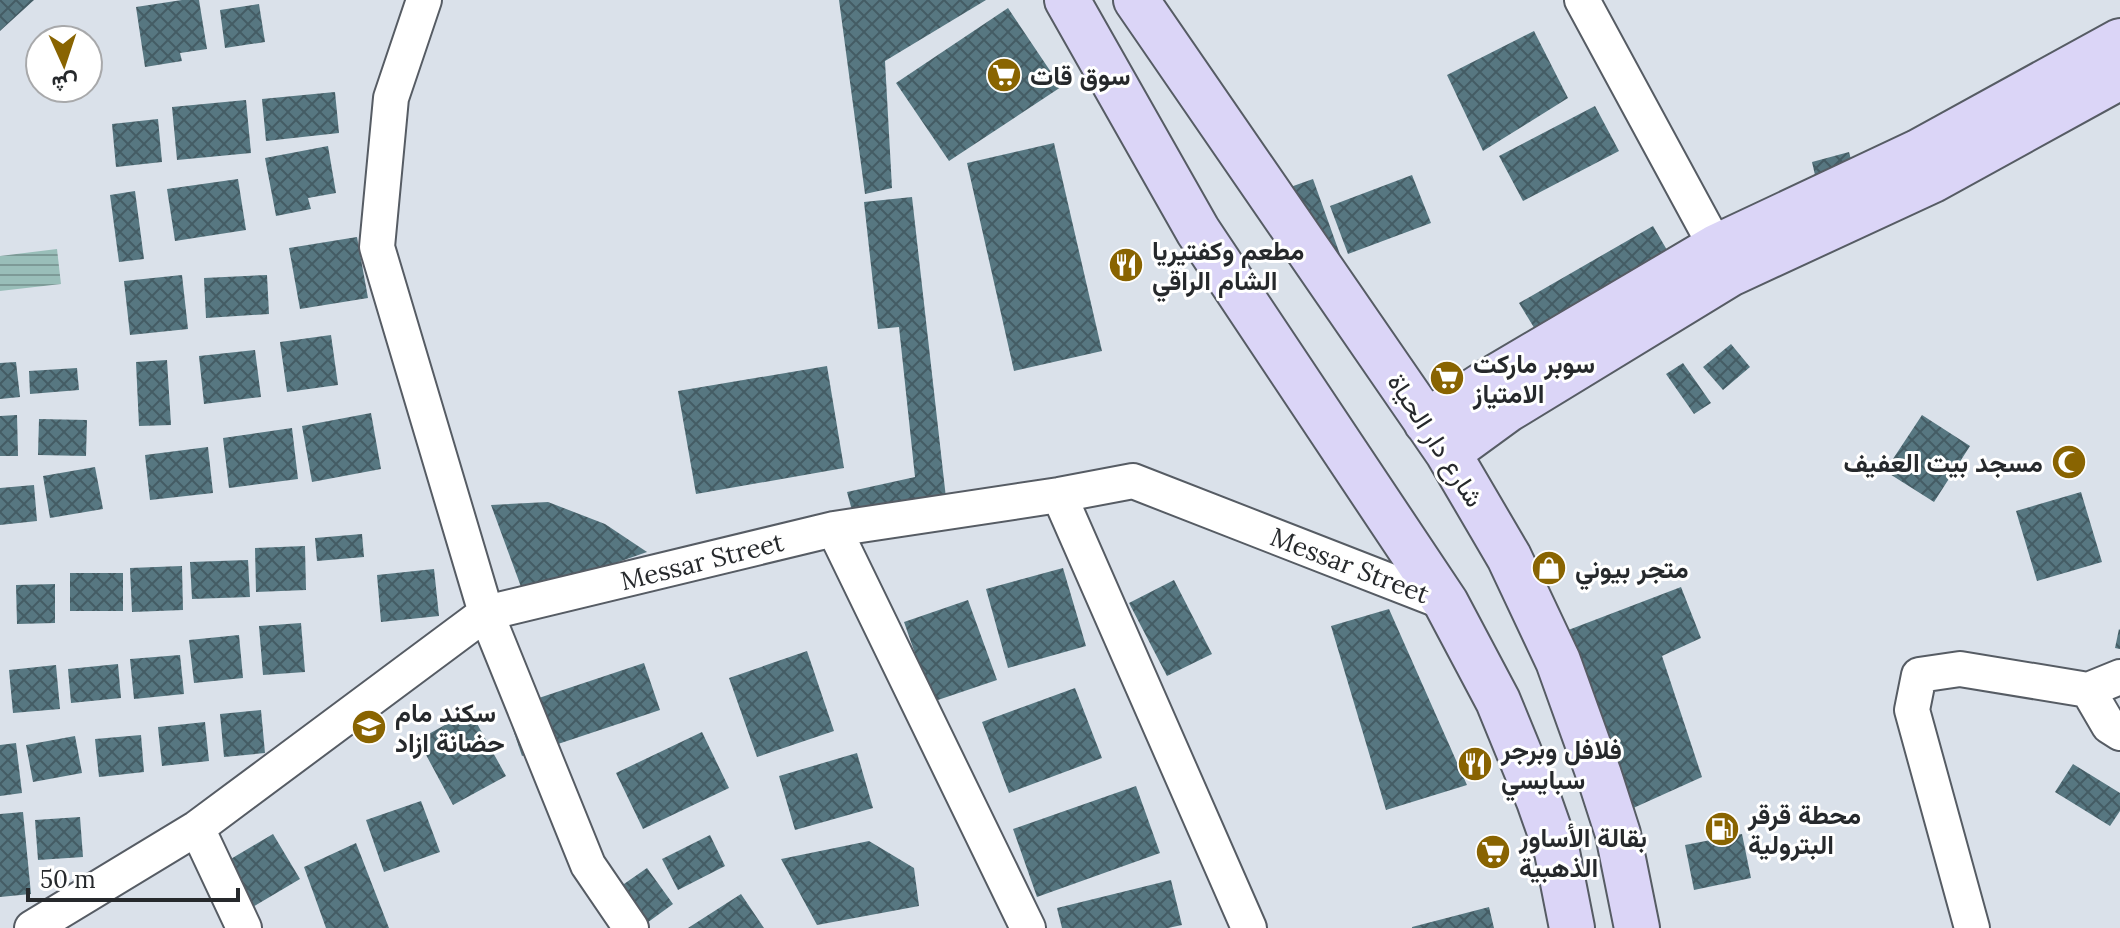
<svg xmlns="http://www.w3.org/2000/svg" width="2120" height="928" font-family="Lora,Vazirmatn,serif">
<defs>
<pattern id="water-rules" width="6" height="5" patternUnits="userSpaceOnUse" patternTransform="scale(2)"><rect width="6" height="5" fill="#99beb9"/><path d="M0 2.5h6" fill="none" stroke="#7d9a97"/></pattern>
<pattern id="building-cross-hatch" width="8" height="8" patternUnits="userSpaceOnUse" patternTransform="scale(2)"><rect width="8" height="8" fill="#577781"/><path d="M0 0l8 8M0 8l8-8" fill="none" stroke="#445c64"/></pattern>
</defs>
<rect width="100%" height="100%" fill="#dae1ea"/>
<path fill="url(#water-rules)" d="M57,249L61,284L0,291V256Z"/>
<path fill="url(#building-cross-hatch)" d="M0,0H34L0,31Z
M182,0H199L207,49L180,53L182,61L145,67L136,7Z
M839,0H986L885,61L892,188L865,194Z
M259,4L265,42L225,48L220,10Z
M1008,8L1061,87L949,161L896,83Z
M1534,31L1568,98L1483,151L1447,75Z
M335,92L339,133L266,141L262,99Z
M246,100L251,153L177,160L172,107Z
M1595,106L1619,151L1523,201L1499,156Z
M158,119L162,162L116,167L112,124Z
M1054,143L1102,351L1014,371L967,163Z
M328,146L336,193L308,198L311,209L276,216L265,158Z
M1849,152L1855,175L1817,184L1812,162Z
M1412,175L1431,223L1348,254L1330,206Z
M238,179L246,230L175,241L167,189Z
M1313,179L1342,260L1265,196Z
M135,191L144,259L119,262L110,195Z
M912,197L946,498L854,518L847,492L915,477L899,327L878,329L864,202Z
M1653,226L1674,262L1541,339L1519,303Z
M357,237L368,298L300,309L289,248Z
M182,275L188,329L130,335L124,281Z
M267,275L269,314L206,318L204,278Z
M331,335L338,385L287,392L280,342Z
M1731,344L1750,367L1723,390L1703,367Z
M255,350L261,397L204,404L199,356Z
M167,360L171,425L139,426L136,362Z
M16,362L20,397L0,399V363Z
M1683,363L1711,403L1694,414L1666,374Z
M827,366L844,468L696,494L678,391Z
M77,368L79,390L30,394L29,371Z
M371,413L381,469L312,482L302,426Z
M17,415L18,456H0V416Z
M1922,415L1970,446L1934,502L1885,471Z
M39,419L87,420L86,456L38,455Z
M292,428L298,479L229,488L223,438Z
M208,447L213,493L150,500L145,455Z
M95,467L103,509L50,518L43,476Z
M34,485L37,521L0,525V488Z
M2081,492L2102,562L2037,581L2016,511Z
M548,502L605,524L647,552L524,595L491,505Z
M362,534L364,557L317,561L315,538Z
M305,546L306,590L256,592L255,548Z
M248,560L250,597L192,599L190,562Z
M182,566L183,610L132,612L130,568Z
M1063,568L1086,646L1008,668L986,589Z
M434,569L439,616L381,622L377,575Z
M70,573H123V611H70Z
M1174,580L1212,654L1167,676L1129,603Z
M55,584V623L17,624L16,585Z
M1681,587L1701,638L1662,656L1702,777L1620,814L1550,637Z
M968,600L997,680L932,702L904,622Z
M1389,609L1467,785L1386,810L1331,626Z
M301,623L305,672L263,675L259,626Z
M2119,629L2120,630V649L2115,648Z
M239,635L243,678L194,683L189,640Z
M807,651L834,731L757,757L729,678Z
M180,655L184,694L134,699L130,659Z
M644,663L660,710L522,756L506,709Z
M118,664L121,698L71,703L68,669Z
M56,665L60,709L13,713L9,670Z
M1075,688L1102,758L1009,793L982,722Z
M261,710L265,753L224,757L220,714Z
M470,711L506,776L453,805L418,740Z
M205,722L209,761L162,766L158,727Z
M702,732L729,788L643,829L616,773Z
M141,735L144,772L99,777L95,739Z
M75,736L82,773L33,782L26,745Z
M16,743L22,793L0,796V745Z
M857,753L873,808L795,830L779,776Z
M2073,764L2120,793V811L2110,826L2055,792Z
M1136,786L1160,853L1037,897L1013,829Z
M421,801L440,852L384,872L366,820Z
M23,812L31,894L0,897V814Z
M80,817L83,857L38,860L35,820Z
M273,834L300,879L251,908L224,863Z
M1742,834L1751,878L1694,890L1685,845Z
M710,835L725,866L678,890L662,859Z
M869,841L914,868L919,906L817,925L781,859Z
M356,843L389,928H326L304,867Z
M647,868L673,904L640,928L611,893Z
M1171,880L1182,925L1168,928H1062L1057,908Z
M741,894L764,928H688Z
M1489,907L1494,928H1412V927Z"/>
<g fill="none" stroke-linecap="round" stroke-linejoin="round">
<g stroke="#565c64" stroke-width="38">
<path id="street" d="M424,0L391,98L377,247L486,613L588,865L631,928
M1582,0L1716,247
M1059,495L1249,928
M834,529L1028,928
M2088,690L2109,726L2120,733
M197,828L244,928
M32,928L197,828L486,613L834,529L1059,495L1133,481L1446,603
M1972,928L1912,710L1919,675L1960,669L2088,690L2120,677"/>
</g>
<g stroke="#565c64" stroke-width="48">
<path id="secondary" d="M1067,0L1198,231L1446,603L1498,701L1539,801L1557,852L1572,928
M1136,0L1448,453L1509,557L1558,661L1599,775L1618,834L1637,928
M1426,422L1489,381L1716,247L1918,152L2120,41
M1448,453L1507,410L1730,274L1933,180L2120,77"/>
</g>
<use href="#street" stroke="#fff" stroke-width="34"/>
<use href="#secondary" stroke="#dbd5f7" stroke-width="44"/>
</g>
<defs>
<g id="supermarket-disc" transform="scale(1.8)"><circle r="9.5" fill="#896401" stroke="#fff"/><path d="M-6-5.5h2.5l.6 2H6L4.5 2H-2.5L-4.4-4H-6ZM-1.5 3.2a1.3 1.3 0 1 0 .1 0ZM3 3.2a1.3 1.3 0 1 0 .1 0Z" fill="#fff"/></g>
<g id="restaurant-disc" transform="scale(1.8)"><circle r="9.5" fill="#896401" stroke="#fff"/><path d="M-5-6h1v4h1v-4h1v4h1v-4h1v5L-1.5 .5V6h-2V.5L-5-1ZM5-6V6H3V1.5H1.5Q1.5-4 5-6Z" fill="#fff"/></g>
<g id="mosque-disc" transform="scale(1.8)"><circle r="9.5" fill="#896401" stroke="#fff"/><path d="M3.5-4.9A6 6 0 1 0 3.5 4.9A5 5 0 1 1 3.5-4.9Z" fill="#fff"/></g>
<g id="shop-disc" transform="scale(1.8)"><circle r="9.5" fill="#896401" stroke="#fff"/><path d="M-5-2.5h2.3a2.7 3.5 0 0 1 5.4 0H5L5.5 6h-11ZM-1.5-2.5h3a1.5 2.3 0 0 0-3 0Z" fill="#fff"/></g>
<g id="school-disc" transform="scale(1.8)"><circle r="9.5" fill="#896401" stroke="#fff"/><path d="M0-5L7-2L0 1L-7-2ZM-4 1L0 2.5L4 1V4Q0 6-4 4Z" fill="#fff"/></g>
<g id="fuel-disc" transform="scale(1.8)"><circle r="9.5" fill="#896401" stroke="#fff"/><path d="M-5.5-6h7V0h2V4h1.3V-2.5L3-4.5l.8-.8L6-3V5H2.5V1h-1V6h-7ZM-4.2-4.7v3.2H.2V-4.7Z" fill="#fff"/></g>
</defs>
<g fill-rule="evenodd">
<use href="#supermarket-disc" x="1004" y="75"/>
<use href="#restaurant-disc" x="1126" y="265"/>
<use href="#supermarket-disc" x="1447" y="378"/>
<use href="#mosque-disc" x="2069" y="462"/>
<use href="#shop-disc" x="1549" y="568"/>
<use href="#school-disc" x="369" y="727"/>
<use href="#restaurant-disc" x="1475" y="764"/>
<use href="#fuel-disc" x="1722" y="829"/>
<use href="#supermarket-disc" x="1493" y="852"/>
</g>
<g text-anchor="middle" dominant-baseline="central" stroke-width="6" stroke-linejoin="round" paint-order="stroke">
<g font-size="26" font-weight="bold" fill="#26292c" stroke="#fff" text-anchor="start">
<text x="1030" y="75">سوق قات</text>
<text x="1152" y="250">مطعم وكفتيريا<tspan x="1152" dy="30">الشام الراقي</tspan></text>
<text x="1473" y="363">سوبر ماركت<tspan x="1473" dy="30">الامتياز</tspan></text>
<text x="2043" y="462" text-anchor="end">مسجد بيت العفيف</text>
<text x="1575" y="568">متجر بيوني</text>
<text x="395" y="712">سكند مام<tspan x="395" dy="30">حضانة ازاد</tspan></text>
<text x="1501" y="749">فلافل وبرجر<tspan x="1501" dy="30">سبايسي</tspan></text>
<text x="1748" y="814">محطة قرقر<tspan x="1748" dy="30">البترولية</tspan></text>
<text x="1519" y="837">بقالة الأساور<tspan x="1519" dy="30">الذهبية</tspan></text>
</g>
<g font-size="26" fill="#26292c" stroke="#fff">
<text transform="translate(1436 440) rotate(57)">شارع دار الحياة</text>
<text transform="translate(702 561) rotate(-14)">Messar Street</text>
<text transform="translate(1350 565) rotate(21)">Messar Street</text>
</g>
</g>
<g transform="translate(64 64) rotate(177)"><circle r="38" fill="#ffffff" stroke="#a8a9ab" stroke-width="2"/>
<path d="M0-6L14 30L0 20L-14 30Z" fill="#896401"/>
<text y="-12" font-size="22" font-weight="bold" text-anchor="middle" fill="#26292c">ش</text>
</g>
<path d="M28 888v12h210v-12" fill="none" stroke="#26292c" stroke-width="4"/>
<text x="40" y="888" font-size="24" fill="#26292c" stroke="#ffffff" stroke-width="6" paint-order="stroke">50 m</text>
</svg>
